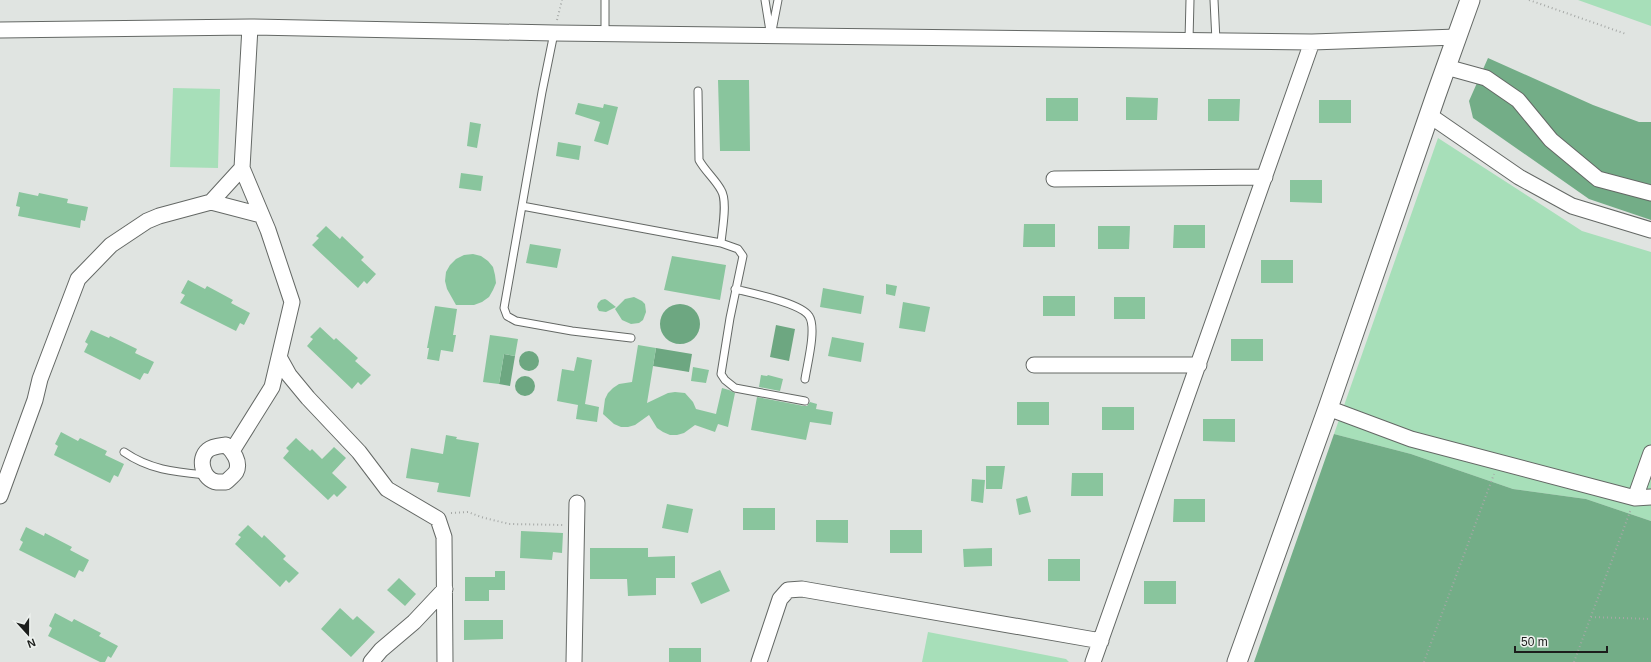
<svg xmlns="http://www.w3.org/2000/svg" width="1651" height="662" font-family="Arial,sans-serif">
<rect width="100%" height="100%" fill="#e0e4e1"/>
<path fill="#a7dfb9" d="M1578,0H1651V26Z
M173,88L220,89L218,168L170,167Z
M1438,138L1582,231L1651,252V521L1586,499L1513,489L1411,454L1334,434Z
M928,632L1066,659L1069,662H922Z"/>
<path fill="#73ad87" d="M1488,58L1593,105L1639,122H1651V220L1589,199L1473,118L1469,101Z
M1334,434L1411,454L1513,489L1586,499L1651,521V662H1254Z"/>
<path fill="#6da781" d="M660 324a20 20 0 1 1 40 0a20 20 0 1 1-40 0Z
M776,325L795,329L789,361L770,357Z
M656,348L692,354L689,372L653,366Z
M519 361a10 10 0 1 1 20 0a10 10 0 1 1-20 0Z
M504,354L515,356L510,386L499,384Z
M515 386a10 10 0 1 1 20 0a10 10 0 1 1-20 0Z"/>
<path fill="#89c59d" d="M718,80H749L750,151H720Z
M1126,97L1158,98L1157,120H1126Z
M1046,98H1078V121H1046Z
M1208,99H1240L1239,121H1208Z
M1319,100H1351V123H1319Z
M578,103L603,108L604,104L618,107L608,145L594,141L600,122L575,114Z
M470,122L481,124L477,148L467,146Z
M558,142L581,146L579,160L556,156Z
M461,173L483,176L481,191L459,188Z
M1290,180H1322V203L1290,202Z
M19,192L38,196L39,193L68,199L67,203L88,207L85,221L81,220L80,228L18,216L20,207L16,206Z
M1024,224H1055V247H1023Z
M1174,225H1205V248H1173Z
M326,226L340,239L342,236L364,257L361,260L376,274L367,284L364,281L358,288L312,245L319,238L316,236Z
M1098,226H1130L1129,249H1098Z
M530,244L561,249L557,268L526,263Z
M473,254L481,256L488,261L493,267L495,275L496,283L493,290L489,297L482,302L474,305H456L447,289L445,281L446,272L450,265L456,259L464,255Z
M672,256L726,265L720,300L664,290Z
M1261,260H1293V283H1261Z
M188,280L205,289L207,286L233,300L231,303L250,313L244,325L240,323L236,331L180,303L185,295L181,293Z
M886,284L897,286L895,296L886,294Z
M823,288L864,296L861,314L820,307Z
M1043,296H1075V316H1043Z
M634,297L642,301L645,304L646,312L643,320L639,323L631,324L622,320L615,309L625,299Z
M1114,297H1145V319H1114Z
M605,299L607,300L616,307L606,312L599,311L597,307L598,303L601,300Z
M903,302L930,307L925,332L899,328Z
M435,306L457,309L453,335H456L453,352L441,350L439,361L427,359L429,348H427Z
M320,327L334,340L336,338L358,358L355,361L371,375L361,385L358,382L352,389L307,346L313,339L310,337Z
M91,330L109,338L110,336L137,349L135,353L154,362L148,374L144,373L140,380L84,352L88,344L85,342Z
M490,335L518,339L515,356L504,354L499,384L483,382Z
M832,337L864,343L861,362L828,356Z
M1231,339H1263V361H1231Z
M638,345L656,348L647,403L668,393L675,392L685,393L693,402L696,409L716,414L722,388L729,390L735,393L728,427L718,424L715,432L695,425L684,433L677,435H670L663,432L657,428L649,415L635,425L628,427H621L614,424L603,414L605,399L608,393L613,388L619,384L632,382Z
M577,357L592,360L585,404L599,407L597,422L576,419L578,405L557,401L562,369L574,371Z
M693,367L709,370L706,383L691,381Z
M761,375L767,376L768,375L783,379L780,391L759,387Z
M757,397L804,406H807L810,402L817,404L816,409L833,412L831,425L810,422L806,440L751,430Z
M1017,402H1049V425H1017Z
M1102,407H1134V430H1102Z
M1203,419H1235V442L1203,441Z
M61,432L78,441L80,438L107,451L105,455L124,464L118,477L114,475L110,483L54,455L58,446L55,444Z
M446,435L457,437L456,439L479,443L470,497L437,492L439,483L406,478L411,448L443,454Z
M296,438L310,451L312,449L322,459L334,447L346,458L332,473L347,487L337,497L334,494L328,500L283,458L289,451L286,448Z
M986,466H1005L1002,489H986Z
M1072,473H1103V496H1071Z
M972,479L985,480L983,503L971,501Z
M1027,496L1031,512L1019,515L1016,499Z
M1174,499H1205V522H1173Z
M667,504L693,509L688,533L662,528Z
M743,508H775V530H743Z
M816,520H848V543L816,542Z
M248,525L262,538L264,535L286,556L283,559L299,573L289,583L286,580L280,587L235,544L241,537L238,535Z
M26,527L44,536L45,533L72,547L70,550L89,560L83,572L79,570L75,578L19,550L23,542L20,540Z
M890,530H922V553H890Z
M521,531L563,533L562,553L553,552L552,560L520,558Z
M590,548H648V557L675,556V578H656V595L628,596L627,579H590Z
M992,548V566L964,567L963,549Z
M1048,559H1080V581H1048Z
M720,570L730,591L701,604L691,583Z
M495,571H505V590H489V601H465V577H495Z
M399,578L416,594L405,606L387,590Z
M1144,581H1176V604H1144Z
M340,608L353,620L357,616L375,632L351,657L321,629Z
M55,613L72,622L74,619L101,633L99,636L118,646L111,658L108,656L105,662H100L48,636L52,628L49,626Z
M464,620H503V639L464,640Z
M669,648H701V662H669Z"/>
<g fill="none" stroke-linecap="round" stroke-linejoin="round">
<g stroke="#646865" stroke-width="9">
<path id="service" d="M765,0L770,31
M1214,0L1216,41
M554,33L542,92L504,308L507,316L516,321L572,331L631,338
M605,34V0
M771,36L778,0
M1189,40L1190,0
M698,91L699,160C705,171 715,179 721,190C728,201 722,230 721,243
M522,206L721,243L738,249L743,256L730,318L721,374L725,380L735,388L805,401
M735,289C751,293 801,303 809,316C817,328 807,365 805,379
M124,452C150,470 175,472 206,475"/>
</g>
<g stroke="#646865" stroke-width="17">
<path id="minor" d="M0,30L250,27L554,33L1312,42L1457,37
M1446,67L1486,78L1518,100L1551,140L1598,179L1651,193
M1429,115L1519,177L1572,206L1651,230
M1054,179L1265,177
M211,202L242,168
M279,357L289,375L308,398L359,452L387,489L438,519L444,537L445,662
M1034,365H1199
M1328,408L1411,439L1635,498L1651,497
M226,445C233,451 241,462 236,472C234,475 229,479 226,482C223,482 220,482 217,482C203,480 197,459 208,450C213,446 219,446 226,445Z
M232,451L272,387L292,302L268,230L242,168L250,27
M0,496L35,400L40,379L78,279L111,245L147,221L159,216L211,202L261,215
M1635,498L1651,453
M371,662L381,650L414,622L445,589
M574,662L577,503
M759,662L780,599L788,590L802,589L1101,641
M1093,662L1312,42"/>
</g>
<g stroke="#646865" stroke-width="21">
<path id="tertiary" d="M1237,662L1328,408L1436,95L1470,0"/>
</g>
<path stroke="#a5a8a6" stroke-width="2" stroke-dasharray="1 3" stroke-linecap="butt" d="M1529,0L1626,34
M557,20L562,0
M451,513L468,512L481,517L509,524L564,525
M1591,617L1651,619
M1424,662L1494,474
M1574,662L1631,509"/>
<use href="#service" stroke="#fff" stroke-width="7"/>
<use href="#minor" stroke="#fff" stroke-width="15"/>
<use href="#tertiary" stroke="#fff" stroke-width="19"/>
</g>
<g transform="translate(28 634) rotate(159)" stroke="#edf1ee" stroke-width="3" paint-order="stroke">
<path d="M0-3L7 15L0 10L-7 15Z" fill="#1c1e1c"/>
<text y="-6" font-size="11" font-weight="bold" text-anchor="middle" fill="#1c1e1c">N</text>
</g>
<path d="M1515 646v6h92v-6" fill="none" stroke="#1c1e1c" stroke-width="2"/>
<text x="1521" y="646" font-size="12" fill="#1c1e1c" stroke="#edf1ee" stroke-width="3" paint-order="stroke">50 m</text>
</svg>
